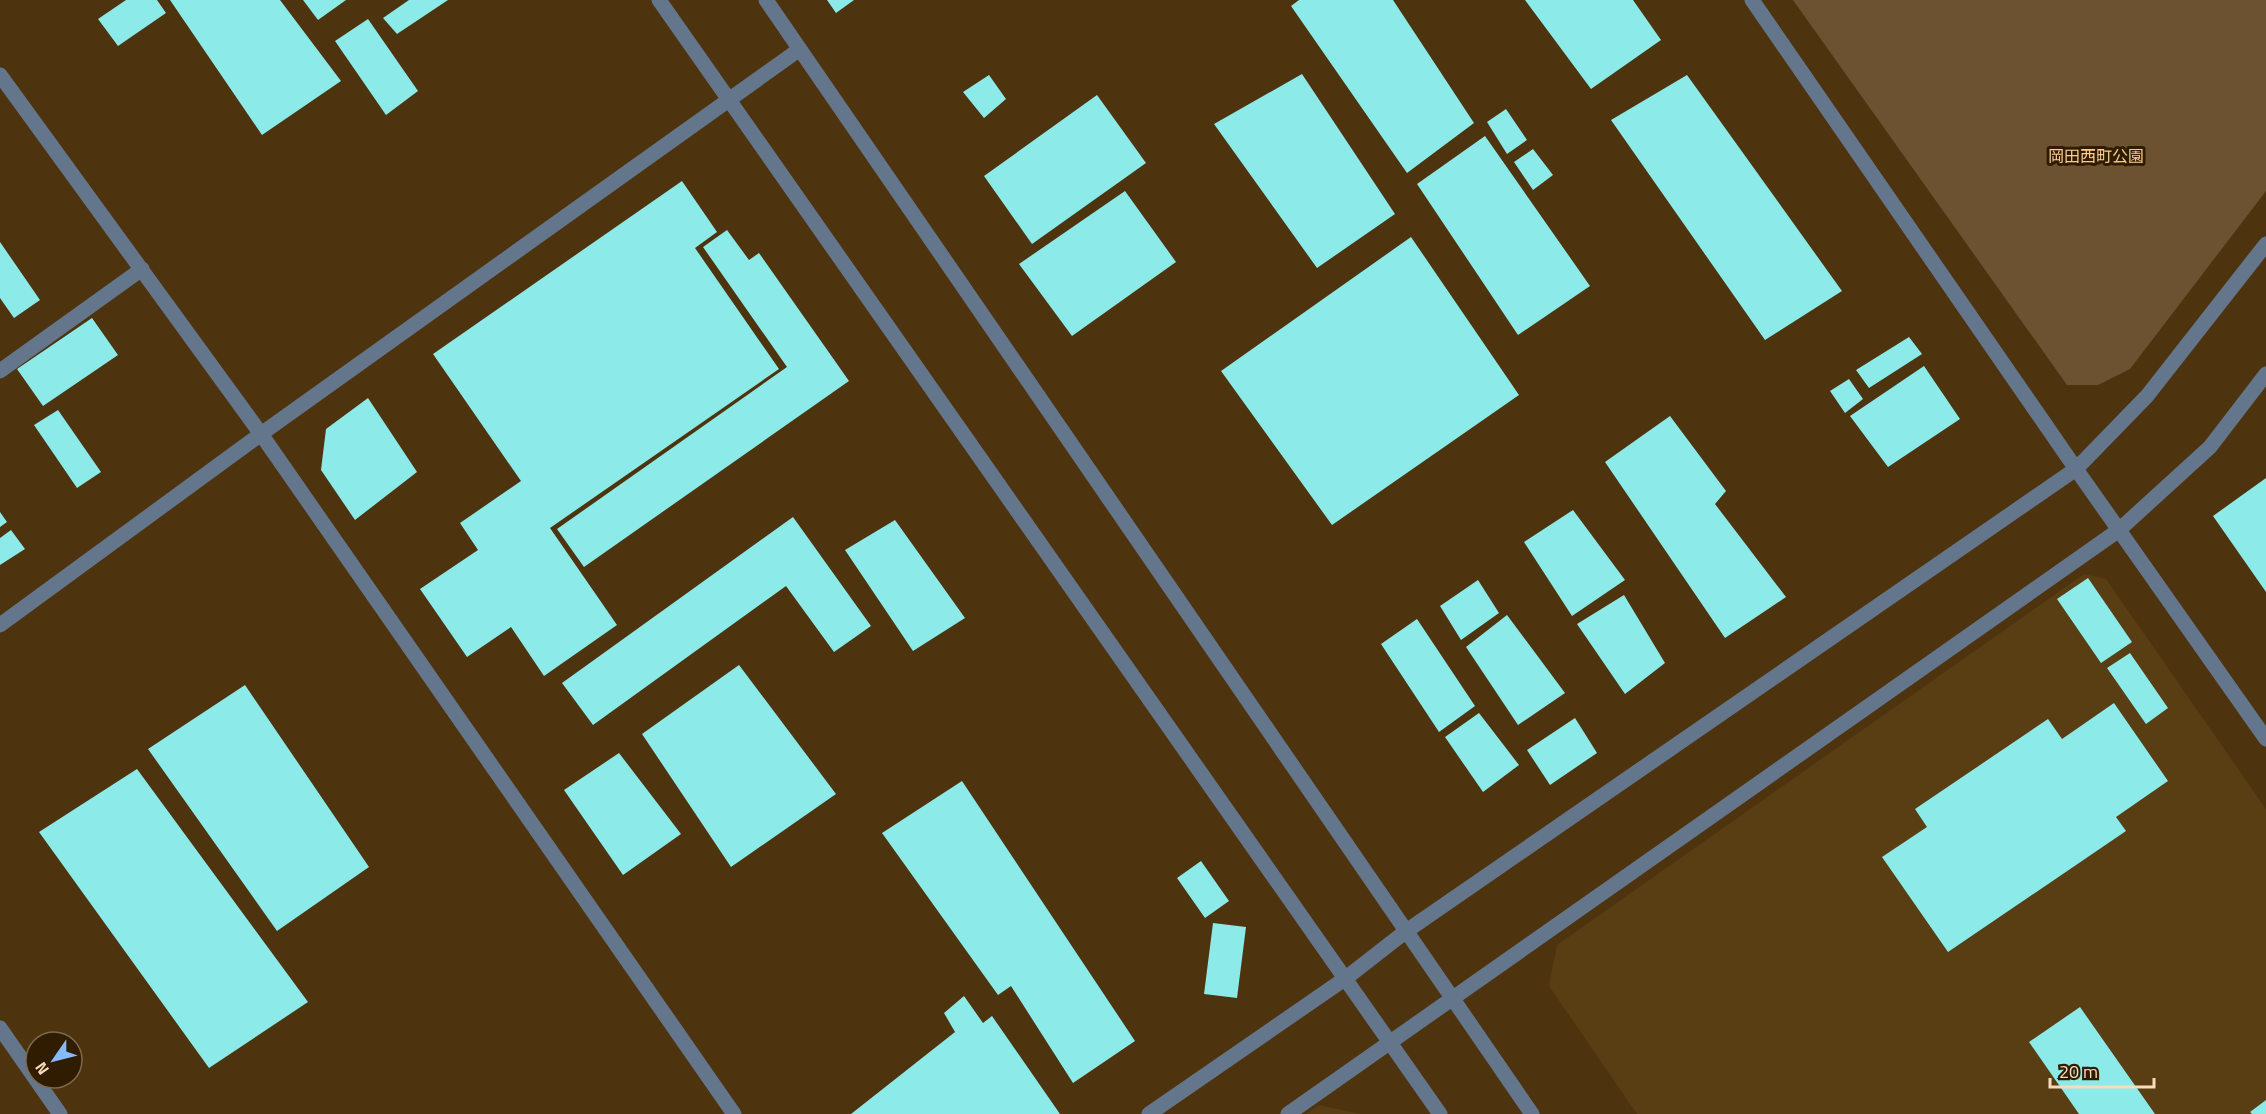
<svg xmlns="http://www.w3.org/2000/svg" width="2266" height="1114" font-family="'Titillium Web','Noto Sans JP',sans-serif">
<rect width="100%" height="100%" fill="#4d340f"/>
<path fill="#593e14" d="M2084,574L2106,579L2266,809V1114H1637L1549,986L1557,945Z
M1319,1105L1361,1114H1306Z"/>
<path fill="#6c5230" d="M1793,0H2266V191L2130,369L2098,385H2067Z"/>
<path fill="#8ceae8" d="M126,0H157L166,13L118,46L98,19Z
M170,0H280L341,81L262,135Z
M303,0H346L318,20Z
M409,0H448L397,34L383,18Z
M827,0H854L836,13Z
M1299,0H1393L1474,123L1407,173L1291,6Z
M1525,0H1633L1661,40L1591,89Z
M368,19L418,91L386,115L335,41Z
M1302,74L1395,214L1317,268L1214,124Z
M989,75L1006,99L984,118L963,92Z
M1687,75L1842,291L1765,340L1611,120Z
M1097,95L1146,163L1032,244L984,176Z
M1506,109L1527,140L1507,154L1487,122Z
M1485,136L1590,286L1518,335L1417,184Z
M1533,149L1553,175L1533,190L1514,162Z
M682,181L717,232L695,248L779,369L550,528L617,625L544,676L511,627L467,657L420,589L478,550L460,523L521,481L433,354Z
M1125,191L1176,262L1072,336L1019,264Z
M727,230L749,260L759,253L849,381L584,567L557,529L787,367L703,247Z
M1411,237L1519,395L1332,525L1221,371Z
M0,242L40,300L14,318L0,298Z
M92,318L118,355L43,406L17,369Z
M1909,337L1922,354L1869,388L1856,370Z
M1924,366L1960,419L1888,467L1850,416Z
M1849,379L1863,399L1845,413L1830,391Z
M368,398L417,472L355,520L321,470L326,429Z
M58,410L101,472L77,488L34,425Z
M1670,416L1726,491L1715,504L1786,597L1725,638L1605,462Z
M2266,478V592L2213,516Z
M1573,510L1625,580L1572,616L1524,542Z
M0,512L7,522L0,527Z
M793,517L871,626L834,652L786,586L593,725L562,683Z
M895,520L965,618L913,651L845,550Z
M11,530L25,549L0,565V538Z
M2088,578L2132,642L2101,663L2057,599Z
M1478,580L1499,613L1461,640L1440,606Z
M1624,595L1665,663L1625,694L1577,624Z
M1507,615L1565,693L1518,725L1466,647Z
M1417,619L1475,706L1439,732L1381,644Z
M2130,653L2168,708L2146,724L2107,668Z
M739,665L836,794L731,867L642,734Z
M245,685L369,867L277,931L148,749Z
M2114,703L2168,781L2116,817L2126,831L1948,952L1882,857L1927,827L1915,809L2048,719L2062,739Z
M1479,713L1519,765L1483,792L1445,737Z
M1575,718L1597,753L1550,785L1527,750Z
M619,753L681,834L623,875L564,790Z
M137,769L308,1002L209,1068L39,832Z
M962,781L1135,1041L1073,1083L1011,986L998,995L882,833Z
M1201,861L1229,901L1205,918L1177,878Z
M1213,923L1246,927L1237,998L1204,994Z
M964,996L983,1023L992,1016L1060,1114H851L955,1032L944,1013Z
M2080,1007L2155,1114H2079L2029,1042Z
M2266,1100V1114H2252L2250,1112Z"/>
<g fill="none" stroke-linecap="round" stroke-linejoin="round">
<path stroke="#64768c" stroke-width="15" d="M659,0L1440,1114
M766,0L1532,1114
M1752,0L2076,469L2266,739
M0,75L261,434L734,1114
M0,371L142,269
M0,625L261,434L800,49
M0,1028L60,1114
M1149,1114L1346,978L1405,932L2076,469L2147,396L2266,244
M1288,1114L2119,530L2210,447L2266,374"/>
</g>
<g text-anchor="middle" dominant-baseline="central" stroke-width="6" stroke-linejoin="round" paint-order="stroke">
<g font-size="16" fill="#fccd8f" stroke="#2f1c01">
<text x="2096" y="156">岡田西町公園</text>
</g>
</g>
<g transform="translate(54 1060) rotate(235)"><circle r="28" fill="#2f1c01" stroke="#7e694b" stroke-width="1.5"/>
<path d="M0-4.5L10 22L0 15L-10 22Z" fill="#86bbfb"/>
<text y="-9" font-size="16" font-weight="bold" text-anchor="middle" fill="#f5dcbb">N</text>
</g>
<path d="M2050 1078v9h104v-9" fill="none" stroke="#f5dcbb" stroke-width="3"/>
<text x="2059" y="1078" font-size="18" fill="#f5dcbb" stroke="#2f1c01" stroke-width="4.5" paint-order="stroke">20 m</text>
</svg>
